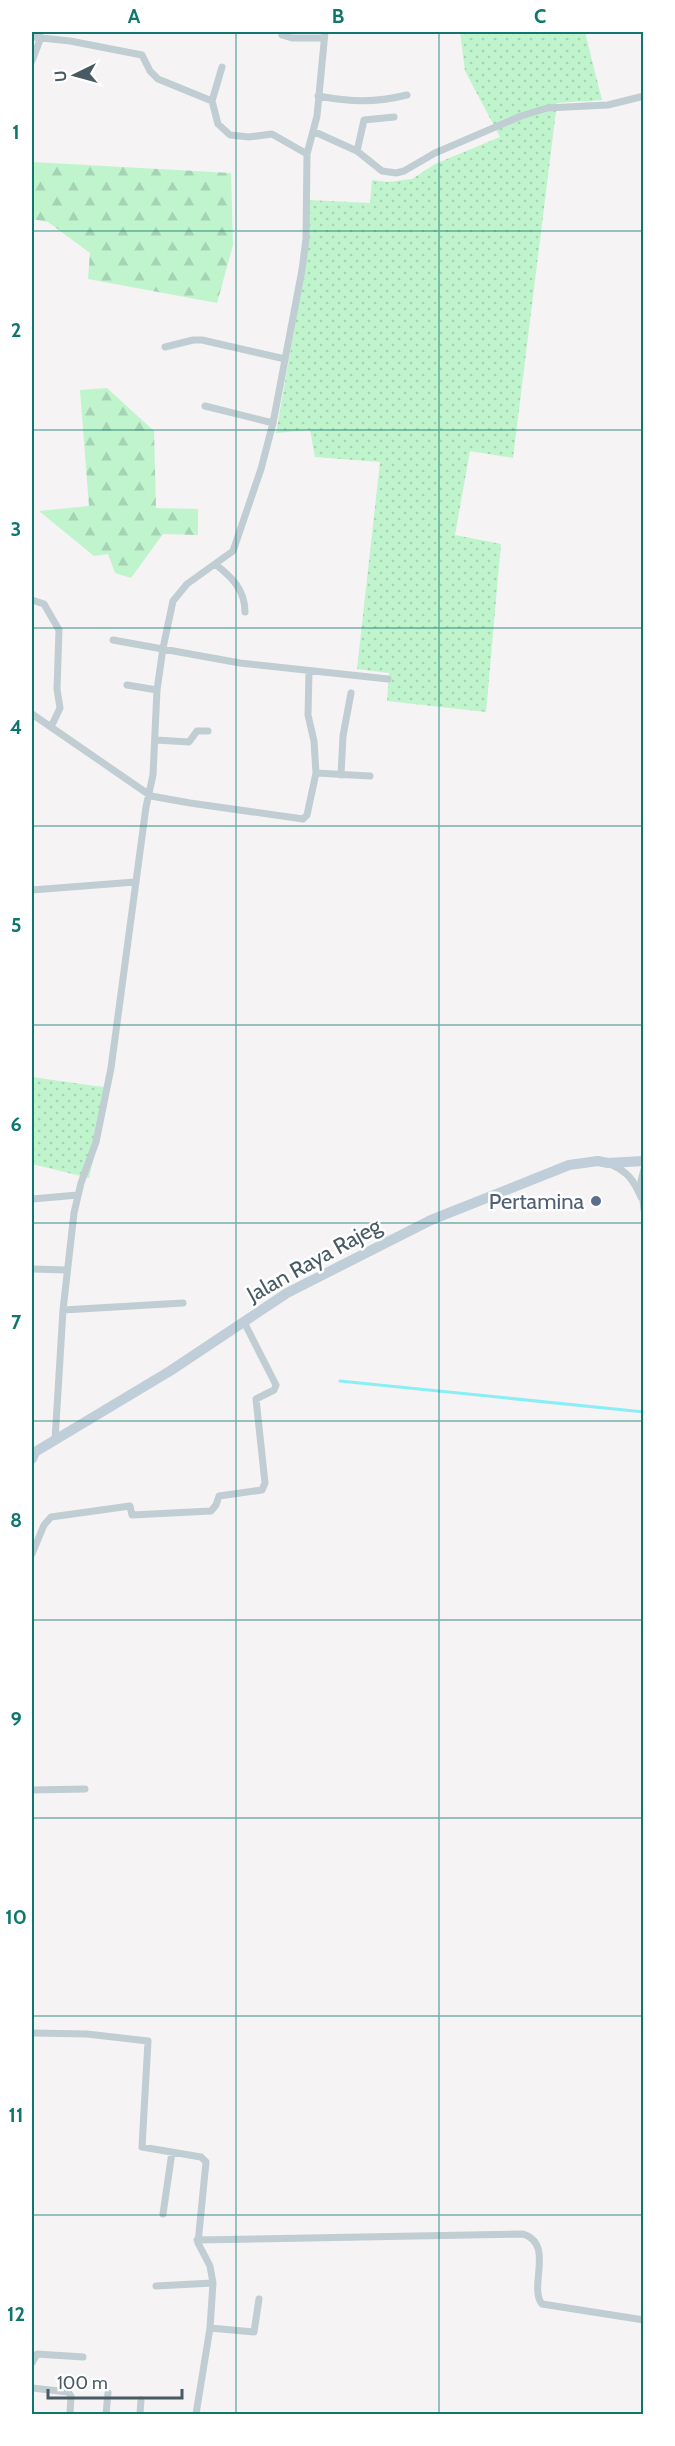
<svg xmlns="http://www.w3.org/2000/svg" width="675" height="2446" font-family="Cabin,sans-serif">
<defs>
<pattern id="grass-dots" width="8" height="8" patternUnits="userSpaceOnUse" patternTransform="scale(1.5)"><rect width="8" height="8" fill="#c0f4cd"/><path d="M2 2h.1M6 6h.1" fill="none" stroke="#a6d3b3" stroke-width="1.8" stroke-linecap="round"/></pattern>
<pattern id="forest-firs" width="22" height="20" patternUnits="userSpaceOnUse" patternTransform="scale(1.5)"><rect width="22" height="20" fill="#c0f4cd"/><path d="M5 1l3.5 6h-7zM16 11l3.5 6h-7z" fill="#a6d3b3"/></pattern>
</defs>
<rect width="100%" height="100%" fill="#f5f3f3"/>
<path fill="url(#grass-dots)" d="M460,32H585L602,100L557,103L513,458L470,451L455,535L501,544L486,712L387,701L389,673L357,669L380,462L315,457L310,430L276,433L306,262L309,200L370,203L372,180L388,182L412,179L435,164L500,137L465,71Z
M32,1077L110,1088L89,1178L32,1164Z"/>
<path fill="url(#forest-firs)" d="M32,162L231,173L233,245L217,303L88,279L90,253L48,222L32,219Z
M107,388L154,431L156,508L198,509V535L163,534L131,578L115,573L108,554L94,556L39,511L89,506L80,390Z"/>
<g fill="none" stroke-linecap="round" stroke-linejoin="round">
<path stroke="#89eef5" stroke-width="3" d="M340,1381L644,1412"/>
<path stroke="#c0cdd3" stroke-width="7" d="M282,35L292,38H324
M32,37L70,41L142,55L150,71L158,79L212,101L218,124L230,135L249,137L272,134L307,154
M32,61L41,37
M318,96C351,102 374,103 407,95
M212,101L222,67
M315,132L357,151L382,171L396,173L404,171L435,153L521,116L547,108L608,105L644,96
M357,151L364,120L394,117
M165,347L193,340H202L285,359
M205,406L273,423
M215,564C232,577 245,590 245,612
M32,600L44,604L59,630L57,689L60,708L51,727
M113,640L240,663L388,679
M127,685L157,690
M32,714L151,796L190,803L303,819L307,815L316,773L314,741L308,715L309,671
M156,740L189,742L197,731H208
M316,773L370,776
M341,775L343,736L351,693
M32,890L135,882
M612,1165C628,1172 634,1181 641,1197
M644,1169L641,1181L644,1210
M32,1199L78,1195
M32,1269L67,1270
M63,1310L183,1303
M55,1440L63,1310L74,1213L81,1183L96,1142L111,1068L146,807L153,775L157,690L163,648L173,601L187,584L233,551L261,469L273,423L302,270L306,239L307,154L317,116L325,32
M32,1554L44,1525L51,1517L130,1506L132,1515L211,1511L216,1505L219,1496L262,1490L265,1483L256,1399L274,1390L276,1385L244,1322
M32,1790L85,1789
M32,2033L87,2034L148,2041L142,2147L201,2157L206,2162L198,2243L210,2266L213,2283L210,2328L196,2414
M163,2214L172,2152
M197,2240L523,2234C555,2244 528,2287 542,2304L644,2320
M156,2286L213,2283
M210,2328L254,2332L259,2299
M32,2363L37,2354L83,2357
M32,2388L68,2392L71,2396L70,2414
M106,2414L108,2393
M140,2414L141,2400"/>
<path stroke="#bfced8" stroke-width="10" d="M32,1459L35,1452L170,1371L287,1293L431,1220L569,1165L598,1161L608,1163L644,1161"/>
</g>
<path fill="none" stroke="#0f766e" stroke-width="1.5" stroke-opacity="0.55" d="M236,32V2414M439,32V2414M32,231H644M32,430H644M32,628H644M32,826H644M32,1025H644M32,1223H644M32,1421H644M32,1620H644M32,1818H644M32,2016H644M32,2215H644"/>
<circle fill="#5c6f8a" stroke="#fff" stroke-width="2" cx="596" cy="1201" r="6"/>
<g text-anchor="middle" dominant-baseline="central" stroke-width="5" stroke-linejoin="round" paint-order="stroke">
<g font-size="22" fill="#4e5e75" stroke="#fff" text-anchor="end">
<text x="584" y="1201">Pertamina</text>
</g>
<g font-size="22" fill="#485a63" stroke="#fff">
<text transform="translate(314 1260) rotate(-29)">Jalan Raya Rajeg</text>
</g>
</g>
<rect width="675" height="2446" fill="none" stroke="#ffffff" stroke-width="66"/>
<g transform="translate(75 75) rotate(265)" stroke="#ffffff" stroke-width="4.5" paint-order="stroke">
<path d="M0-4.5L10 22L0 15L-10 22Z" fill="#485a63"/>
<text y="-9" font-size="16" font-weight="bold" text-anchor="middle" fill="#485a63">U</text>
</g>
<path d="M48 2389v9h134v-9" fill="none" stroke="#485a63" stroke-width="3"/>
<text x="57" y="2389" font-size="18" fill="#485a63" stroke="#ffffff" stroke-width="4.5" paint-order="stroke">100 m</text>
<rect x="33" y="33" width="609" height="2380" fill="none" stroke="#0f766e" stroke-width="2"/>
<g font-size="20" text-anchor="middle" font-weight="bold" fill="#0f766e">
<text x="134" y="23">A</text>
<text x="338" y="23">B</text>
<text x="540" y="23">C</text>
<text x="16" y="139">1</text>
<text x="16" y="337">2</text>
<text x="16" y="536">3</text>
<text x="16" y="734">4</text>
<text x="16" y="932">5</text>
<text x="16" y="1131">6</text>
<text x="16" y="1329">7</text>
<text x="16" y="1527">8</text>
<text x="16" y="1726">9</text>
<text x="16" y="1924">10</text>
<text x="16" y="2122">11</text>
<text x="16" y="2321">12</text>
</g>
</svg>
